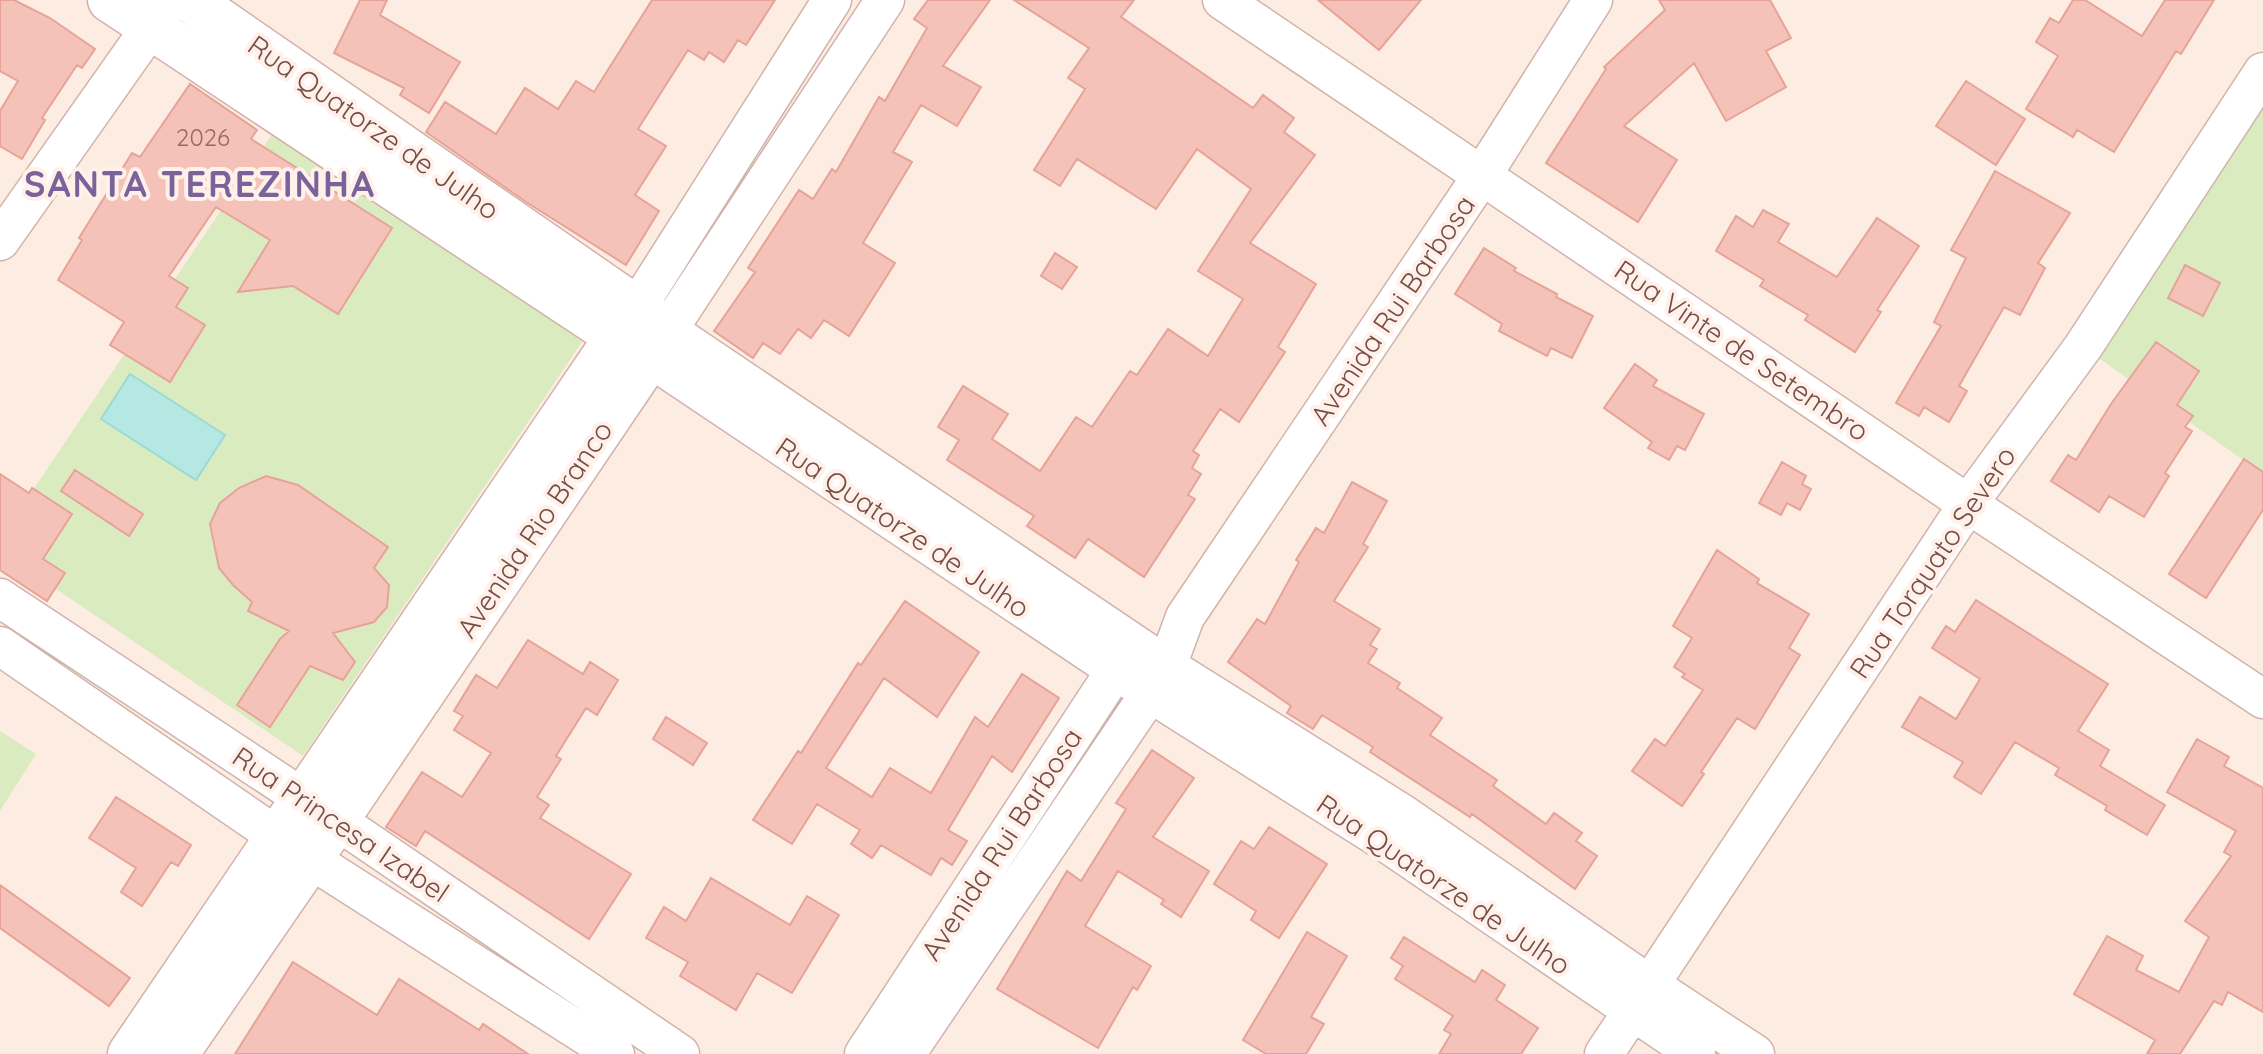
<svg xmlns="http://www.w3.org/2000/svg" width="2263" height="1054" font-family="Quicksand,sans-serif">
<rect width="100%" height="100%" fill="#fdece2"/>
<path fill="#dbebc0" d="M2263,72V474L2083,347Z
M277,127L586,336L303,756L0,551V539Z
M0,731L36,754L0,811Z"/>
<path fill="#b5e8e3" stroke="#9bdad5" stroke-width="2" d="M130,374L225,435L196,480L101,419Z"/>
<path fill="#f4c2b8" stroke="#e7a398" stroke-width="2" d="M0,0H14L50,18L95,49L82,68L77,65L42,118L45,120L22,159L0,146V111L18,81L0,71Z
M360,0H387L380,15L460,62L429,113L400,95L404,88L334,53Z
M652,0H775L746,45L738,40L724,62L709,52L704,60L688,50L638,129L666,146L635,195L659,211L626,265L526,202L426,132L445,102L496,134L525,88L558,109L576,81L594,92Z
M928,0H990L943,66L981,87L957,126L921,105L893,152L912,162L863,243L895,263L849,336L824,320L811,338L798,329L780,354L763,343L753,358L714,331L755,272L748,268L799,190L813,199L832,169L836,172L879,97L885,101L927,28L914,19Z
M1014,0H1134L1121,17L1253,108L1263,95L1294,118L1284,132L1315,155L1250,243L1316,284L1278,347L1285,352L1239,422L1220,409L1193,451L1199,455L1192,468L1201,474L1188,495L1195,499L1144,577L1088,539L1075,558L1027,526L1034,516L947,460L959,440L938,427L963,386L1008,414L992,439L1040,471L1076,417L1092,427L1130,371L1137,375L1168,329L1208,356L1243,299L1198,271L1251,189L1197,149L1156,209L1077,159L1060,186L1034,170L1085,89L1068,78L1089,48Z
M1318,0H1421L1379,50Z
M1659,0H1770L1791,38L1766,51L1786,87L1726,121L1694,63L1624,126L1677,160L1638,222L1546,163L1606,69L1604,67L1665,10Z
M2073,0H2085L2142,36L2165,0H2214L2181,54L2176,51L2114,152L2077,130L2073,137L2026,109L2058,56L2036,42L2050,18L2059,23Z
M1966,81L2025,119L1996,165L1936,126Z
M190,84L257,130L251,139L392,228L338,314L293,286L238,292L270,240L216,207L169,276L188,288L176,307L205,325L170,382L110,345L124,322L58,280L82,240L79,238L132,153L140,157Z
M1995,171L2070,213L2038,263L2045,268L2020,315L2004,307L1959,386L1967,391L1949,422L1924,407L1919,416L1896,403L1941,326L1934,322L1966,258L1951,250Z
M1763,210L1789,224L1778,242L1837,277L1877,218L1919,246L1877,310L1881,312L1855,352L1805,320L1808,315L1760,286L1764,280L1716,251L1736,216L1753,227Z
M1484,248L1516,268L1514,271L1557,294L1556,297L1593,316L1572,358L1551,348L1547,356L1499,331L1502,324L1455,294Z
M1055,253L1077,267L1062,289L1041,276Z
M2185,265L2220,283L2203,316L2168,298Z
M2156,342L2199,371L2177,405L2193,416L2185,427L2192,431L2165,473L2169,476L2144,517L2109,496L2099,512L2051,481L2068,455L2076,460L2111,404Z
M1635,364L1657,380L1653,386L1704,414L1685,450L1677,446L1669,460L1648,448L1652,442L1604,408Z
M2244,459L2263,472V510L2206,598L2169,574Z
M1782,462L1806,476L1802,484L1811,489L1800,510L1787,503L1781,515L1759,503Z
M75,470L143,514L129,536L61,491Z
M0,474L29,493L32,488L72,514L43,559L65,573L47,601L0,570Z
M266,476L298,485L388,547L374,568L389,585L387,607L374,622L333,633L355,662L343,680L310,666L270,727L237,705L280,639L289,631L248,611L252,602L233,585L219,568L210,524L220,503L239,488Z
M1352,482L1387,501L1363,544L1368,547L1334,601L1380,629L1370,645L1377,649L1368,663L1400,683L1397,688L1442,718L1430,735L1497,780L1493,786L1546,824L1554,813L1582,833L1576,841L1597,856L1575,889L1472,814L1470,817L1370,752L1373,747L1322,715L1313,729L1287,713L1291,706L1228,662L1257,619L1265,624L1299,562L1296,560L1316,528L1324,533Z
M1717,550L1759,579L1757,583L1809,614L1789,648L1800,655L1755,729L1737,718L1701,772L1704,774L1682,806L1632,771L1655,739L1665,746L1703,690L1682,677L1685,674L1674,667L1692,638L1673,626Z
M1976,600L2108,684L2078,731L2109,750L2100,766L2165,805L2147,835L2105,810L2107,806L2055,775L2059,768L2015,742L1981,794L1954,777L1963,762L1902,727L1920,697L1956,719L1980,679L1932,648L1946,626L1955,632Z
M905,601L979,652L937,717L884,678L826,768L872,797L890,768L931,793L975,717L988,727L1022,674L1059,698L1012,772L992,756L948,830L967,841L952,865L941,858L931,875L881,845L872,858L851,844L860,830L817,804L792,844L753,820L798,751L801,753L858,663L861,665Z
M528,640L583,674L590,662L618,680L597,715L586,708L556,756L561,759L537,797L549,805L540,818L631,874L589,939L425,831L416,846L386,827L422,772L462,797L491,753L454,730L463,716L454,711L476,675L497,688Z
M666,717L707,743L693,765L653,739Z
M2197,739L2229,757L2224,766L2263,788V1012L2228,992L2222,1005L2214,1001L2180,1054H2147L2155,1040L2074,994L2107,936L2143,956L2136,970L2179,992L2209,937L2185,921L2231,856L2224,852L2236,831L2167,792Z
M1152,750L1194,778L1153,837L1209,871L1181,917L1161,904L1164,900L1118,871L1085,926L1151,966L1137,990L1133,987L1098,1048L997,989L1067,871L1081,881L1126,809L1116,803Z
M116,797L191,845L178,866L171,862L142,906L121,892L136,868L89,838Z
M1269,827L1327,864L1279,938L1251,920L1256,911L1214,884L1241,841L1254,849Z
M711,878L790,925L807,896L839,915L792,993L757,973L736,1010L680,976L688,962L646,938L664,907L686,921Z
M0,885L130,978L109,1006L0,928Z
M1307,932L1347,956L1311,1017L1324,1024L1306,1054H1266L1243,1040Z
M1404,937L1475,982L1482,970L1505,985L1496,1000L1538,1028L1521,1054H1439L1451,1034L1444,1030L1453,1016L1395,979L1403,966L1391,958Z
M293,962L377,1015L399,979L479,1030L483,1024L528,1054H235Z"/>
<g fill="none" stroke-linecap="round" stroke-linejoin="round">
<g stroke="#d1b3ab" stroke-width="41">
<path id="street" d="M885,0L668,330L1167,666L1403,814L1650,985L1755,1054
M1222,0L1968,504L2263,699
M0,241L170,0
M636,309L832,0
M650,358L1150,693L1384,841L1696,1054
M0,598L336,820L680,1054
M0,646L310,859L615,1054
M864,1054L1130,648
M906,1054L1150,693L1167,666L1185,617L1483,174L1593,0
M1604,1054L1968,504L2083,347L2263,72"/>
</g>
<g stroke="#d4b1a8" stroke-width="47">
<path id="secondary" d="M110,0L641,352
M130,1054L636,309
M176,1054L310,859L668,330L190,0"/>
</g>
<use href="#street" stroke="#fff" stroke-width="38"/>
<use href="#secondary" stroke="#fff" stroke-width="44"/>
</g>
<g text-anchor="middle" dominant-baseline="central" stroke-width="8" stroke-linejoin="round" paint-order="stroke">
<g font-size="24" fill="#966a63">
<text x="203" y="137">2026</text>
</g>
<g font-size="28" fill="#764d47" stroke="#fff1e9">
<text transform="translate(374 127) rotate(35)">Rua Quatorze de Julho</text>
<text transform="translate(1392 310) rotate(-56)">Avenida Rui Barbosa</text>
<text transform="translate(1742 350) rotate(34)">Rua Vinte de Setembro</text>
<text transform="translate(903 527) rotate(34)">Rua Quatorze de Julho</text>
<text transform="translate(534 529) rotate(-56)">Avenida Rio Branco</text>
<text transform="translate(1932 562) rotate(-56)">Rua Torquato Severo</text>
<text transform="translate(341 824) rotate(34)">Rua Princesa Izabel</text>
<text transform="translate(1001 844) rotate(-57)">Avenida Rui Barbosa</text>
<text transform="translate(1444 884) rotate(34)">Rua Quatorze de Julho</text>
</g>
<g font-size="36" font-weight="bold" letter-spacing="2" fill="#7a629a" stroke="#fff1e9">
<text x="200" y="183">SANTA TEREZINHA</text>
</g>
</g>
</svg>
